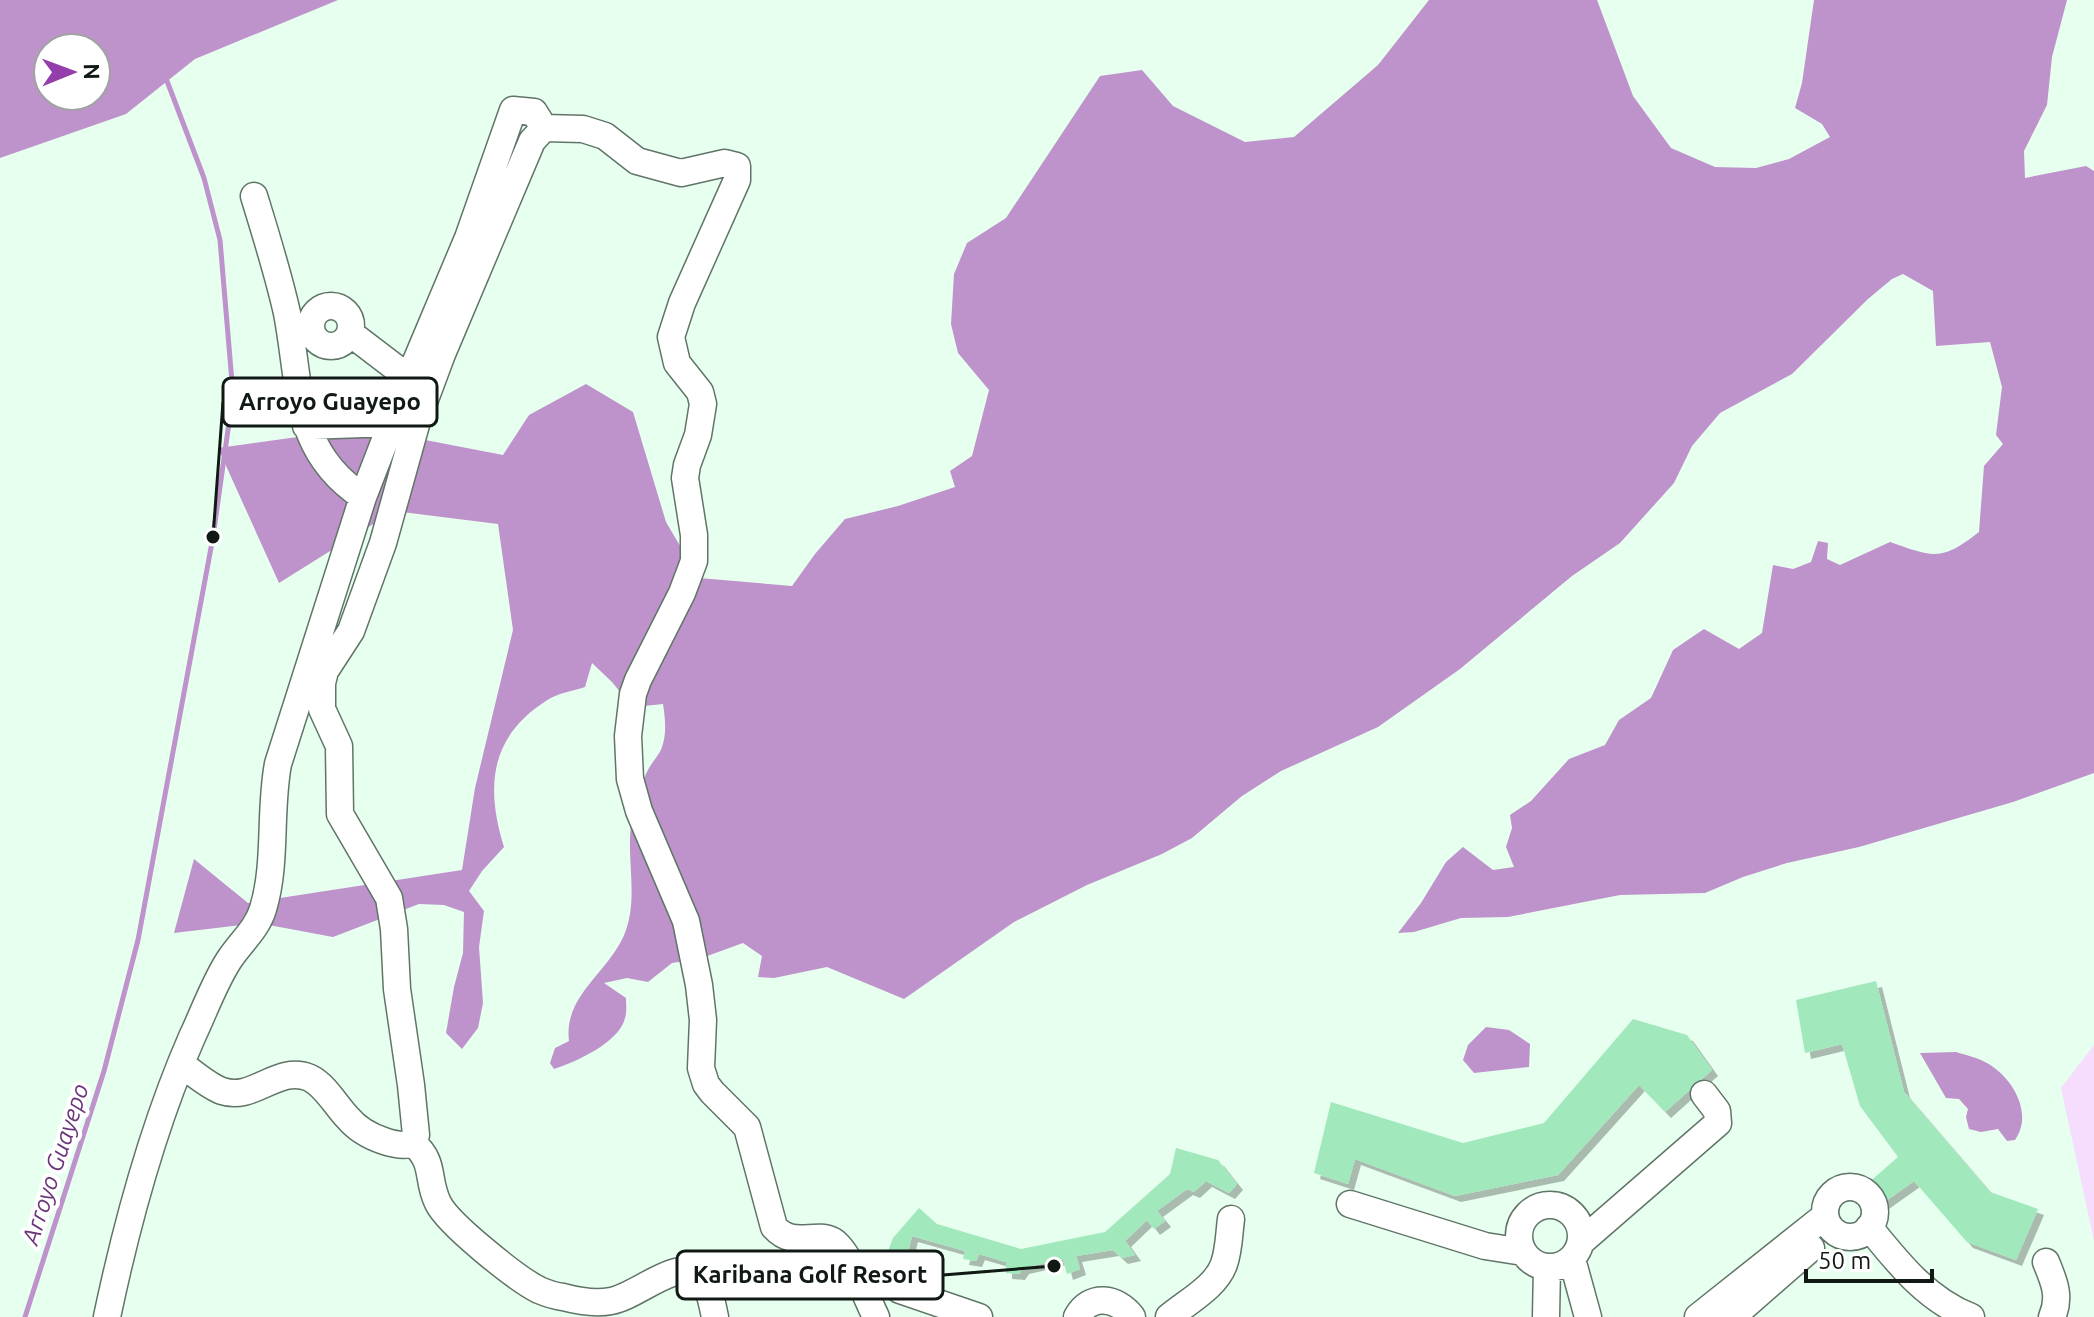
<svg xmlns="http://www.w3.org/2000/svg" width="2094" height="1317" font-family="Ubuntu,sans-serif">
<defs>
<filter id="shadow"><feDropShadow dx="6" dy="6" stdDeviation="0" flood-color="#0004"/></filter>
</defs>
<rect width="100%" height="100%" fill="#e7ffef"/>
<path fill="#f6dcfd" d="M2094,1045V1241L2061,1088Z"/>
<path fill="#be92cb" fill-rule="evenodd" d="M0,0H338L195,59L126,114L0,158ZM48,48H96V96H48Z
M1429,0H1597L1633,96L1671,148L1715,167L1756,168L1789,159L1830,137L1822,124L1795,108L1802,83L1814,0H2067L2052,57L2047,105L2024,151L2025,178L2086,166L2094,171V773L2013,802L1859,847L1787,863L1743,877L1705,893L1620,895L1508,917L1461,918L1414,932L1398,933L1421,903L1446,862L1463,847L1493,870L1514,867L1506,847L1512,828L1510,815L1531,801L1569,759L1605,745L1619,720L1651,698L1673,650L1704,629L1739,649L1762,633L1773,565L1793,569L1811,562L1818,541L1828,543L1827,559L1840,565L1890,542C1933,557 1941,562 1979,532L1984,466L2003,444L1996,435L2002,387L1990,342L1936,346L1933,291L1903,274L1892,279L1868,299L1792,374L1720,413L1692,446L1674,483L1620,543L1572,576L1460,669L1378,727L1281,771L1242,796L1192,838L1162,854L1087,885L1014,922L904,999L827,967L774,978L758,977L762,956L743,943L699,959L672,963L648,982L627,978L604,983L626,998C626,1004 627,1012 625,1018C620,1042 576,1062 554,1069L550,1063L555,1048L569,1041C563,994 612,971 626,930C639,893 624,852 633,814C636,799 642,781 649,768C653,761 660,754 662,747C667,734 665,717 663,704L644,706L629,703L612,682L592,663L585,687C573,691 559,693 549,699C490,735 485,786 504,847L482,871L469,891L484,911L479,947L483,1003L478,1028L462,1049L446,1033L454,987L463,953L464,912L444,905L419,904L333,937L258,923L174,933L194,859L248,903L462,870L475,788L513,630L498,524L394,511L279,583L218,448L363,428L503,455L529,415L586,384L633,412L666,522L699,578L792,586L815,554L845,519L898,506L955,487L950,471L972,456L989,390L958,353L951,324L954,274L967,243L1006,218L1100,76L1142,70L1173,106L1245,142L1294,137L1378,65Z
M1486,1027L1509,1030L1530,1044L1529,1067L1474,1073L1463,1060L1468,1045Z
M1956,1052C1966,1055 1978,1058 1987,1063C2012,1077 2034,1113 2015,1140L2007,1141L1998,1129L1981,1132L1969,1129L1966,1117L1968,1109L1959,1099L1946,1098L1920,1053Z"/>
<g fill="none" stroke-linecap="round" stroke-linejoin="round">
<path stroke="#be92cb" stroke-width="5" d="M25,1317L104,1071L138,940L213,537L233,394L220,240L204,178L167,81"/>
</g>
<path fill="#a1e8bc" filter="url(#shadow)" d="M1876,981L1904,1092L1990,1192L2038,1209L2016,1260L1967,1242L1914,1181L1883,1203L1867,1184L1898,1157L1860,1106L1842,1044L1805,1053L1796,1000Z
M1633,1019L1687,1035L1712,1070L1665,1112L1639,1085L1558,1175L1455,1196L1355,1159L1348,1184L1314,1173L1331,1102L1463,1143L1544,1123Z
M1176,1148L1218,1160L1237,1184L1229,1193L1206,1181L1194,1192L1187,1189L1157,1211L1165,1221L1154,1229L1147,1220L1125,1241L1135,1255L1122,1258L1113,1250L1076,1256L1080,1269L1067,1274L1063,1259L1023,1268L1019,1274L1006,1273V1262L979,1254L976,1261L963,1259L965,1251L912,1236L904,1267L884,1262L893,1238L919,1208L937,1224L1021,1249L1105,1232L1170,1174Z"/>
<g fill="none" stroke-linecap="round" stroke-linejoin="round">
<g stroke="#607567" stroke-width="29">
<path id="minor" d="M254,196C266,235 278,273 287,313C301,386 293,451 363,497
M311 326a20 20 0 1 1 40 0a20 20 0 1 1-40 0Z
M350,333L409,378
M306,426L392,423
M181,1064C194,1073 208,1086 222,1091C254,1102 278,1064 310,1078C326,1086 336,1106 348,1118C358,1130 369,1136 384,1141C393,1144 404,1147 413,1143
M1825 1212a25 25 0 1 1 50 0a25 25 0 1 1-50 0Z
M1350,1204L1485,1246L1523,1252
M1519 1236a31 31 0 1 1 62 0a31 31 0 1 1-62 0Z
M1869,1227C1898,1263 1927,1300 1971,1317
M1581,1242L1718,1123L1717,1111L1704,1094
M1572,1259L1588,1317
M2046,1262C2054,1281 2061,1297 2052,1317
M900,1290L979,1317
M107,1317C127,1222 153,1126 192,1037C204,1012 214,983 229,960C240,943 257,929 263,909C277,863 269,811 278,764L363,497L409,378L468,238L513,110L534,112L544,128
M715,1317C712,1304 709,1280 696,1273C674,1261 635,1297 611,1301C596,1304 578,1301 563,1297C555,1296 546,1293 539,1290C517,1279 448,1224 438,1203C426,1179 436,1163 413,1143L416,1135L411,1085L397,989L394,929L389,898L340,814L339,746L322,709V683L325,671L351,631L383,543L417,421L442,354L532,141L544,128L583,129L605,136L637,161L681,173L725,163L737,166V180L682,303L671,337L677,363L700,392L703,404L698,435L687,465L685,478L694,535V561L682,593L638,680L633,694L628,736L630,779L639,811L686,921L699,985L703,1020L701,1068L706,1084L712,1092L747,1127L774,1227C794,1249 814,1231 833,1241C849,1251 867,1299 876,1317
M1077,1317C1090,1293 1117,1297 1132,1317
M1169,1317C1187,1302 1216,1287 1224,1264C1229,1250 1229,1234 1231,1219
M1546,1317L1547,1267
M1698,1317L1825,1216
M1732,1317L1811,1248"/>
</g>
<use href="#minor" stroke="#fff" stroke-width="26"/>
</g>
<g text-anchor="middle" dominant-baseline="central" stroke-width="8" stroke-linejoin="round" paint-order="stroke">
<g font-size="24" font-style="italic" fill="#6b357a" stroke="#fff">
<text transform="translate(55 1164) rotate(-72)">Arroyo Guayepo</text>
</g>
</g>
<path fill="none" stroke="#111914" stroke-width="3" d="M213 537L223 402M1054 1266L943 1275"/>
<g fill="#111914" stroke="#fff" stroke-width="3">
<circle cx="213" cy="537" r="8"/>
<circle cx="1054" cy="1266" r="8"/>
</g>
<g fill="#fff" stroke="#111914" stroke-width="3">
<rect x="223" y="378" width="214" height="48" rx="8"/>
<rect x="677" y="1251" width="266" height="48" rx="8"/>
</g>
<g font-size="24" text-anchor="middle" font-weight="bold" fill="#111914">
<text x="330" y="410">Arroyo Guayepo</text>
<text x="810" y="1283">Karibana Golf Resort</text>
</g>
<g transform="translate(72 72) rotate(89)"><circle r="38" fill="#ffffff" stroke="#a0a3a1" stroke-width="2"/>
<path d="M0-6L14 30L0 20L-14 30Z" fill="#943eac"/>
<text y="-12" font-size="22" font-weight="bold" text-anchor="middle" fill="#111914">N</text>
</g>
<path d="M1806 1269v12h126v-12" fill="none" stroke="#111914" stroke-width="4"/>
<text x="1818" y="1269" font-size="24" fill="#111914" stroke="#ffffff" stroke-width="6" paint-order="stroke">50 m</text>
</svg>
